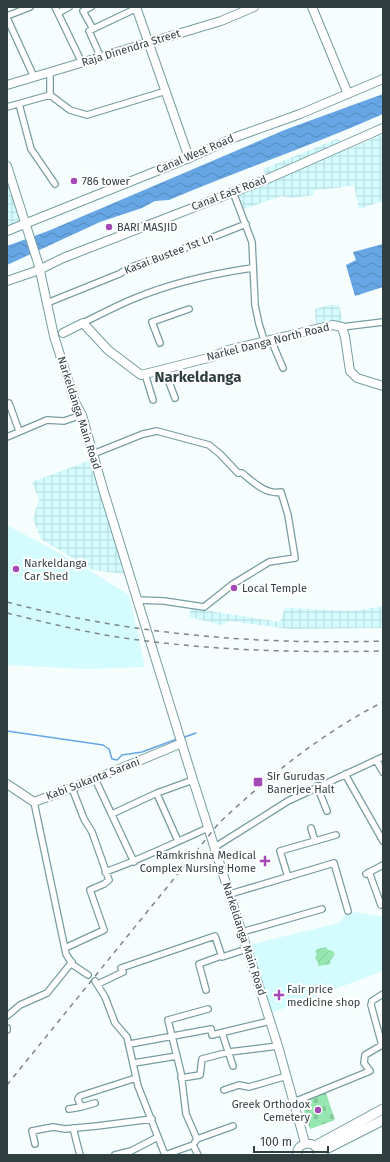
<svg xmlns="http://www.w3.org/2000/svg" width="390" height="1162" font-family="'Fira Sans',sans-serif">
<defs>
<pattern id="industrial-grid" width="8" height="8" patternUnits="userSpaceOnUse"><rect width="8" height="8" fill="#d4fcff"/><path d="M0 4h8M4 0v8" fill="none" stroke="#b6d9dc"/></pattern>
<pattern id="cemetery-stones" width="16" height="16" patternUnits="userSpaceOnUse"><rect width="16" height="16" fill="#96e6b1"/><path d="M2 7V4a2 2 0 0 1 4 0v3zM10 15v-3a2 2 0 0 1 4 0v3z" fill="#82c699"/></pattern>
<pattern id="garden-furrows" width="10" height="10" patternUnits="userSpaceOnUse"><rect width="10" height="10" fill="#96e6b1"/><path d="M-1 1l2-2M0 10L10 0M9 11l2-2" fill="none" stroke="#82c699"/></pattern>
<pattern id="water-waves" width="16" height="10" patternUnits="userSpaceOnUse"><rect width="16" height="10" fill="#66a6e5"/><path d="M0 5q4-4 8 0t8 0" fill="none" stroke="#5489bb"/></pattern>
</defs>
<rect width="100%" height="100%" fill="#f5fdfd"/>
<path fill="#d4fcff" d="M7,525L79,564L129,595L145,667L86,669L7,665Z
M348,911L383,917V971L268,1014L244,946L339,923Z"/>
<path fill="url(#industrial-grid)" d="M383,134V201L359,209L354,185L337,188L314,190V195L290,198L282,196L244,209L238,193L268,183L263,169L337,139L352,148Z
M7,175L22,221L7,228Z
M328,305H339L343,323L316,327L315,309Z
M91,460L126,574L93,570L41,539L33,519L39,499L32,482Z
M383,606V628L289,629L229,621L222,625L189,617L191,608L280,622L285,608L353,611Z"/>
<path fill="url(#cemetery-stones)" d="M326,1093L335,1120L310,1129L301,1101Z"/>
<path fill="url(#garden-furrows)" d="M326,947L328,950L333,951L335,954L330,961L331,964L318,966V963L315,958L317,953L315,952L317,949Z"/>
<path fill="url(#water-waves)" d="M383,94V114C313,145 240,170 169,200L155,201L142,208L100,222L7,265V246L48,231L287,129Z
M383,244V287L355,296L346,265L356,260L353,252Z"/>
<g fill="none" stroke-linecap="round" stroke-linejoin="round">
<path stroke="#66a6e5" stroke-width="1.5" d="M7,731L103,745L109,749L112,759L117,760L122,755L142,752L177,739
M182,738L196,733"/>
<g stroke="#789da0" stroke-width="8">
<path id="street" d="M55,7L82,63
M91,7L83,11L93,29L137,8
M58,13L69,7
M7,16L30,7
M7,18L34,77
M93,29L89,31L101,58
M50,72V95L70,110L87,115L166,91
M19,104L31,149L55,184
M7,107L50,95
M233,192L252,242L255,305L259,324L265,343
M47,303L119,274L131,267L170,254L246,224
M83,323C99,315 116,306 133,299C171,283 211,274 252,268
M342,327L383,322
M271,340L283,368
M160,343L152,322L189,309
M164,369L175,398
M145,374L153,400
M9,403L19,431
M7,437L47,420L64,421L82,415
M93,454L143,434L157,431L209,445L220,454L238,473H242C253,482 266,495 281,492L288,515L295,558L269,562L233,584L204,607L164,601L137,600
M376,760L383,772
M345,774L383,841
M95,779L134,862
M317,786L327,811
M157,794L178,841
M34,802L66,954L73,965L88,975
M112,814L157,793L193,780
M311,828L315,841
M215,847L288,801L383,757
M105,872C140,860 174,843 208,828
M369,872L381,905
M366,874L383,865
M288,877L280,851L336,835
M230,894L334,863L348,911
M242,932L322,909
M65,948L104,930L90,890L104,884L109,880L92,832L84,819L72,788
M95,981L105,997L115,1023L127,1037L138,1086L165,1155L193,1145L198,1155
M98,984L123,972L121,968L215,936L222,957L247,949
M206,990L199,964L221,956
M7,1016L20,1005L47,993L72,962
M7,1028V1030
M222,1033L233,1066
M130,1044L211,1029L212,1035L270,1021
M134,1063L177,1056
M181,1078L200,1075L202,1059L229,1052L278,1046
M224,1090L239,1085L249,1087L287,1076
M294,1102L370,1071L364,1063L365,1055L382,1045L371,1005L372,1001L383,994
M95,1103L81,1107L78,1099L80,1096L136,1078
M69,1109L81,1107
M73,1128L80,1155
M197,1139L186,1114L181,1073L168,1020L208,1009
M195,1142L197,1139L233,1126
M35,1144L32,1131L53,1127L65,1129L97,1126L152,1119
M115,1155L131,1151L158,1137"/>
</g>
<g stroke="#789da0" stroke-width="10">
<path id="secondary" d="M136,7L189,158
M312,7L348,94
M7,85L221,21L254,7
M7,166L39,266L54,336L75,402L82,415L103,489L193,780L278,1046L305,1143
M7,231L189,158L236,137L300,114L383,79
M7,281L39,270L63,258L265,180L383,128
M63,333L83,323L108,350L141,375L212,357L228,350L333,325L342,327L345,337L350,371L357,378L383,386
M7,784L34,802L95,779L182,743
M297,1155C297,1146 303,1143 311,1144"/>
</g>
<g stroke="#789da0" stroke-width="11">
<path id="primary" d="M315,1146L383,1109
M318,1153L383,1120"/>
</g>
<use href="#street" stroke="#fff" stroke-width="5.5"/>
<use href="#secondary" stroke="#fff" stroke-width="8"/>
<use href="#primary" stroke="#fff" stroke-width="9"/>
<path stroke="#7b8888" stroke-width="1.5" stroke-dasharray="5 5" stroke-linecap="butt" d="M7,602C129,634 257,645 383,641
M7,613C39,621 72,629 105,635C196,650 290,653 383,651
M7,1085L219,823C269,776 322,733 383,702"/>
</g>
<g fill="#a249b5" stroke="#fff" stroke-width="1.5">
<circle cx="74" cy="181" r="4"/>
<circle cx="109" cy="227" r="4"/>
<circle cx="16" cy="569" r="4"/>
<circle cx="234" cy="588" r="4"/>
<rect x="253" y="777" width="10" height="10" rx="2"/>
<path d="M263 855h4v4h4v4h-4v4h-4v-4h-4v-4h4z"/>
<path d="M277 989h4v4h4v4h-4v4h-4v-4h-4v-4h4z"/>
<circle cx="318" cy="1110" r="4"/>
</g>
<g text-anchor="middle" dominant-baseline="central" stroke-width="4" stroke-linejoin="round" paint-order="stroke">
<g font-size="11" fill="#2f3f40" stroke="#fff">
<text transform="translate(131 48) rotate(-17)">Raja Dinendra Street</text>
<text transform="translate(195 154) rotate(-23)">Canal West Road</text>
<text transform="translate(229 193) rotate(-21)">Canal East Road</text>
<text transform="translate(169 254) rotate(-21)">Kasai Bustee 1st Ln</text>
<text transform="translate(268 342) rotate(-14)">Narkel Danga North Road</text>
<text transform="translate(79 413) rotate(72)">Narkeldanga Main Road</text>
<text transform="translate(93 779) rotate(-21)">Kabi Sukanta Sarani</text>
<text transform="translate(244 939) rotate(72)">Narkeldanga Main Road</text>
</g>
<g font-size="11" fill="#2f3f40" stroke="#fff" text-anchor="start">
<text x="82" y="181">786 tower</text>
<text x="117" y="227">BARI MASJID</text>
<text x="24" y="563">Narkeldanga<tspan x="24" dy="13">Car Shed</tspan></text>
<text x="242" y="588">Local Temple</text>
<text x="267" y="776">Sir Gurudas<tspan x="267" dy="13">Banerjee Halt</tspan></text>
<text x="256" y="855" text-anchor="end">Ramkrishna Medical<tspan x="256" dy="13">Complex Nursing Home</tspan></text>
<text x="287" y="989">Fair price<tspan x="287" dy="13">medicine shop</tspan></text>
<text x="310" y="1104" text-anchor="end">Greek Orthodox<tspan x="310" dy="13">Cemetery</tspan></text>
</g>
<g font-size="15" font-weight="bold" fill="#2f3f40" stroke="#fff">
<text x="198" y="377">Narkeldanga</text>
</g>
</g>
<rect width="390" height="1162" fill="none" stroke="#2f3f40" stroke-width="16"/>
<path d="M254 1146v6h74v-6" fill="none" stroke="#2f3f40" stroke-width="2"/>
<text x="260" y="1146" font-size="12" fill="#2f3f40" stroke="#ffffff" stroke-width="3" paint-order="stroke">100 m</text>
</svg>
